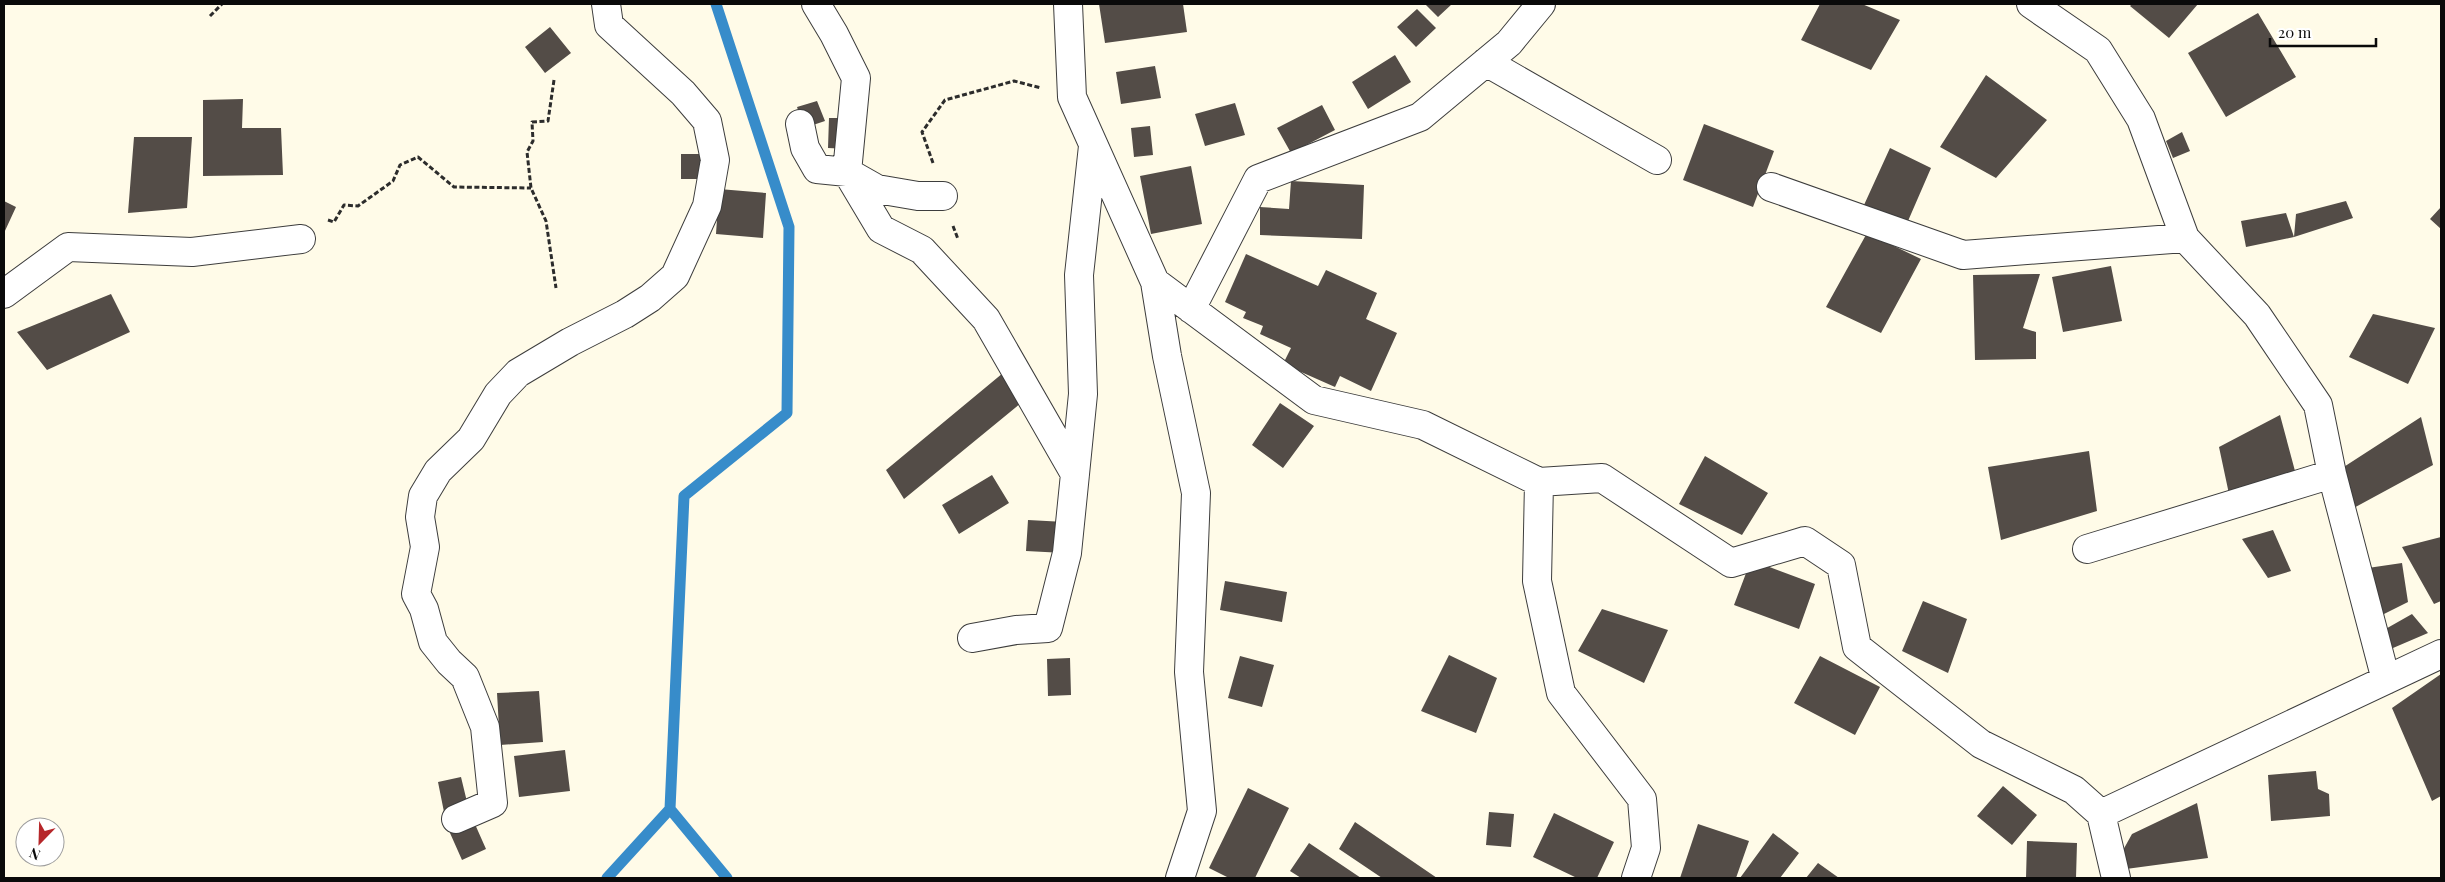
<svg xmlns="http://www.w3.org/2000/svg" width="2445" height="882" font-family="'Playfair Display',serif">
<rect width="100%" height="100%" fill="#fffbe8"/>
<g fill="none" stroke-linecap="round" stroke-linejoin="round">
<path stroke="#378cca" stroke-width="11" d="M670,809L727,878
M607,878L670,809L684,496L787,413L789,227L716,4"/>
</g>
<path fill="#534c47" d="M1099,4H1183L1187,32L1105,43Z
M1425,4H1452L1438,17Z
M1820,4H1862L1900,20L1871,70L1801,40Z
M2132,4H2198L2169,38L2130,6Z
M1417,9L1436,28L1416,47L1397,27Z
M2258,13L2296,77L2226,117L2188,53Z
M550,27L571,53L545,73L525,47Z
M1395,55L1411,82L1368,109L1352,82Z
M1155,66L1161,98L1121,104L1116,72Z
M1986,75L2047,120L1996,178L1940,147Z
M243,99L242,128H281L283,175L203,176V100Z
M817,101L825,121L804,128L797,107Z
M1235,103L1245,135L1205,146L1195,114Z
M1322,105L1335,130L1291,153L1277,128Z
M829,118H849V149L828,148Z
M1704,124L1774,151L1753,207L1683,180Z
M1150,126L1153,155L1134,157L1131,128Z
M2182,132L2190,151L2173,158L2166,141Z
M134,137H192L187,208L128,213Z
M1890,148L1931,168L1908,221L1864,205Z
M681,154H702L703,179H681Z
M1191,166L1202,224L1151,234L1140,176Z
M1291,181L1364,185L1362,239L1260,235V207L1289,209Z
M719,189L766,193L763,238L716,234Z
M4,201L16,207L4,233Z
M2346,201L2353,218L2294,237L2296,214Z
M2441,207V229L2430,219Z
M2286,213L2294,237L2246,247L2241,221Z
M1867,233L1921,259L1881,333L1826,307Z
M1246,254L1318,286L1326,270L1377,293L1366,319L1397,333L1371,391L1340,376L1335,387L1283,364L1291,348L1260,334L1263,326L1243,318L1246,312L1225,302Z
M2111,266L2122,321L2063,332L2052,277Z
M2040,274L2023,328L2036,332V359L1975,360L1973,275Z
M111,294L130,332L47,370L17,332Z
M2373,314L2435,328L2408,384L2349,357Z
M1003,373L1021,403L904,499L886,470Z
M1280,403L1314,426L1283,468L1252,445Z
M2280,415L2295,471L2229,494L2219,447Z
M2421,417L2433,465L2350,510L2336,472Z
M2089,451L2097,511L2001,540L1988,467Z
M1705,456L1768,493L1742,535L1679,504Z
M992,475L1009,503L959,534L942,505Z
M1028,520L1065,522L1064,553L1026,551Z
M2273,530L2291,571L2268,578L2242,539Z
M2441,537V601L2434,604L2402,547Z
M1751,560L1815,584L1799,629L1734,605Z
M2402,563L2408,602L2382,615L2361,569Z
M1225,581L1287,592L1282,622L1220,610Z
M1923,601L1967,619L1948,673L1902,651Z
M1602,609L1668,630L1644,683L1578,651Z
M2412,614L2428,633L2393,648L2382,631Z
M1449,655L1497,678L1476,733L1421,711Z
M1240,656L1274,665L1262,707L1228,698Z
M1820,656L1880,687L1855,735L1794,703Z
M1070,658L1071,695L1048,696L1047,659Z
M2441,674V796L2432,801L2392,708Z
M539,691L543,742L500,745L497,693Z
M565,750L570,791L519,797L514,756Z
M2316,771L2318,789L2329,794L2330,816L2271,821L2268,775Z
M461,777L468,806L444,812L438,782Z
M2003,786L2037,815L2012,845L1977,816Z
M1248,788L1289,808L1255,878H1229L1209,868Z
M2197,803L2208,858L2126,869L2122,852L2132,834Z
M1489,812L1514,814L1511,847L1486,845Z
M1554,813L1614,842L1597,878H1577L1533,857Z
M474,822L486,849L462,860L450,833Z
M1355,822L1437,878H1382L1339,849Z
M1698,824L1749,841L1736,878H1680Z
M1773,833L1799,853L1780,878H1740Z
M2027,841L2077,843L2076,878H2026Z
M1309,843L1361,878H1301L1290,871Z
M1818,863L1839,878H1806Z"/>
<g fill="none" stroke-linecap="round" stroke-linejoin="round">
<g stroke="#3d3d3d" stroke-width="30">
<path id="street" d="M816,4L834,34L856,78L847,172L881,229L922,250L986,319L1075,474
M1068,4L1072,97L1155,282L1167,356L1196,493L1189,672L1202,811L1180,878
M2031,4L2098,50L2141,119L2185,238L2257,315L2318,405L2332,474L2386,680
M1486,62L1657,160
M800,124L805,148L817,169L847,172L877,189L918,196H943
M1771,187L1963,255L2185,238
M1155,282L1314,400L1423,425L1539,482L1537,581L1561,693L1642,799L1646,848L1636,878
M4,294L68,247L192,252L301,239
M1191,309L1258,179L1420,117L1509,43L1541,4
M1539,482L1602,478L1731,563L1805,541L1841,565L1857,647L1981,744L2074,790L2101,814L2116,878
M2087,549L2332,474
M972,638L1016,630L1048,628L1067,553L1075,474L1083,394L1079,275L1093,146
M2101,814L2441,654
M456,819L493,803L485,727L465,677L449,662L433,642L424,609L416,594L425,547L420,517L423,496L438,471L471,439L498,394L518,373L570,342L625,314L650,298L675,276L707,206L715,160L707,121L683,93L609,25L606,4"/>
</g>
<path stroke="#2c2c2c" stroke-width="3" stroke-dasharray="5 2.5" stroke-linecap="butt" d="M210,16L222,4
M554,80L548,121L532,122L533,141L527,152L531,188L546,221L556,288
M933,163L922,132L945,100L1014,81L1041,88
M328,220L334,222L344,205L358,206L393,181L400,165L418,157L454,187L531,188
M953,226L958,239"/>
<use href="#street" stroke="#fff" stroke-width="28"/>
</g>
<rect width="2445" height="882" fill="none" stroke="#0a0a0a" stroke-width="10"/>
<g transform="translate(40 842) rotate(203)"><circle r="24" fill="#ffffff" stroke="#9d9d9d"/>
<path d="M0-4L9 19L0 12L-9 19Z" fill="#b6272a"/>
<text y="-8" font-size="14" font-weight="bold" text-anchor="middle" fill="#0a0a0a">N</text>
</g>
<path d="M2270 38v8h106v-8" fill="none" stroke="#0a0a0a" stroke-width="2.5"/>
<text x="2278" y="38" font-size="15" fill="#0a0a0a" stroke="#ffffff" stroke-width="4" paint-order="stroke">20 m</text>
</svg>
